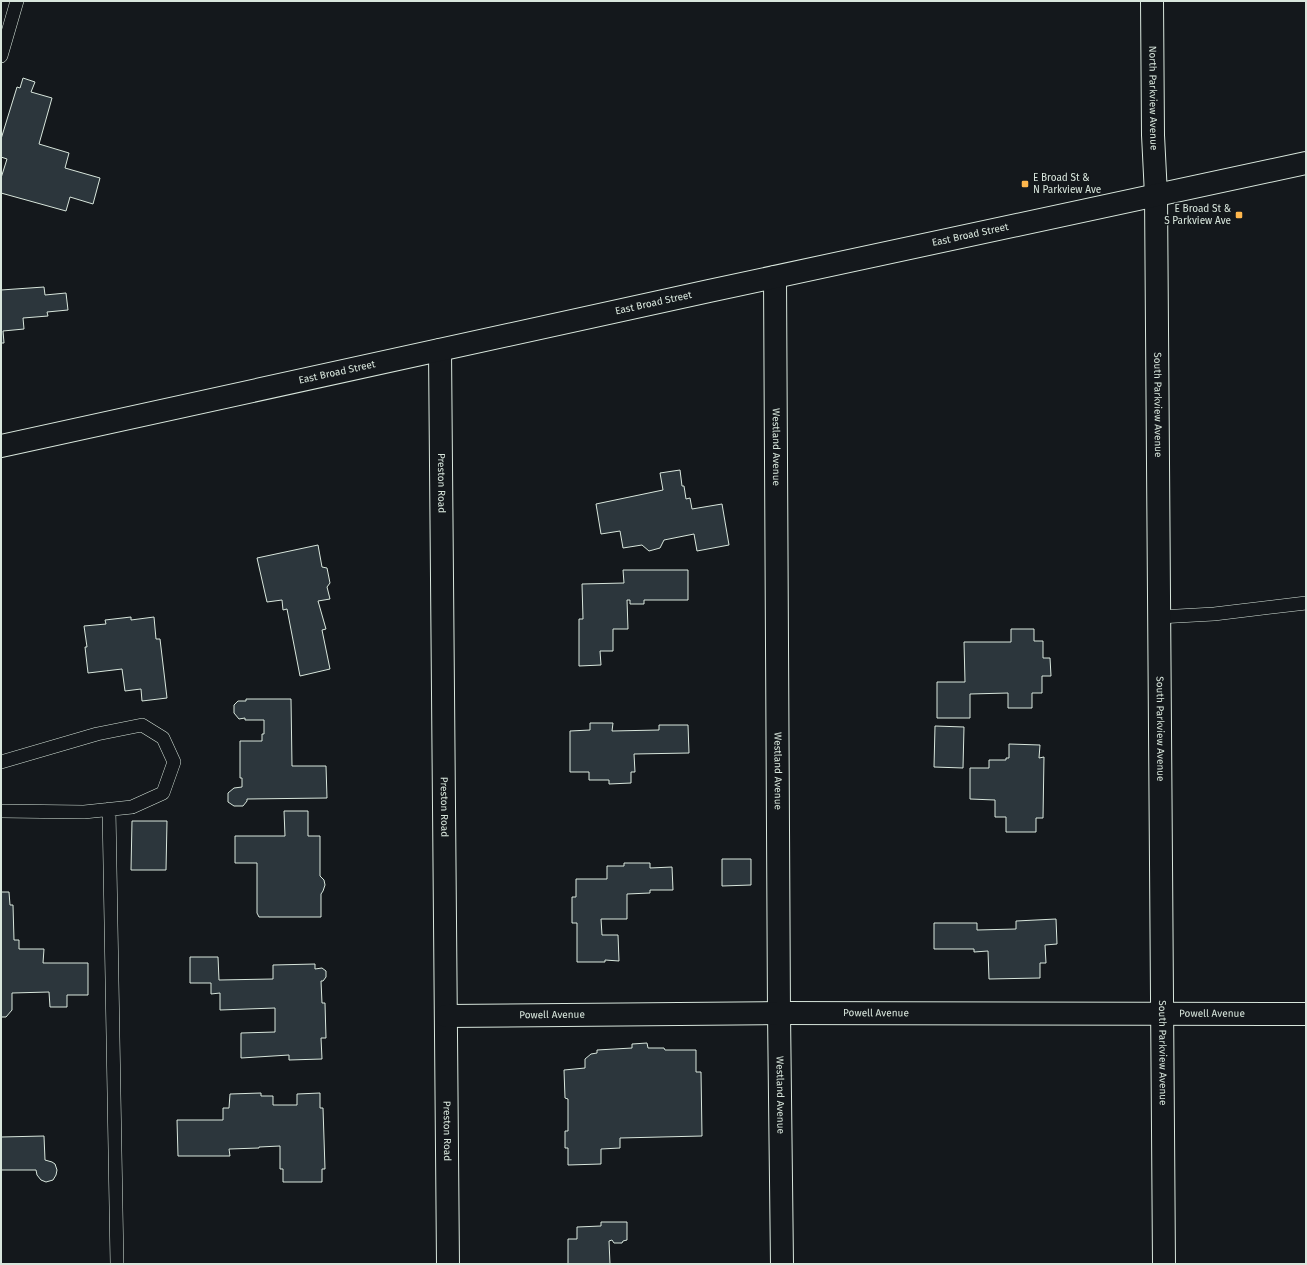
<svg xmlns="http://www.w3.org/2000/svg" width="1307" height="1265" font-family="'Fira Sans',sans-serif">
<rect width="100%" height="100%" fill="#14181c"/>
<path fill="#2c363c" stroke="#d8e6dc" d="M23,78L35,82L31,92L52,98L39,144L69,153L65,168L100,178L93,204L70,197L66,211L1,193V178L7,159L1,157V139L17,87L20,88Z
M44,287L45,295L66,293L68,310L47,312L48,316L23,318L24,329L3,331L4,343H1V290Z
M680,470L682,486H684L686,499L690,498L692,509L722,504L729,545L697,551L694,534L664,540L660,548L649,551L642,545L623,548L620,531L601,534L596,504L663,490L660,473Z
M318,545L322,567L327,568L330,583L327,587L330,599L318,601L326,629L322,630L330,669L300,676L287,609L283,610L282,600L267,602L257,558Z
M623,570H688V600H644V604H630V600H627L628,629H613V651H600L601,665L579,666V619H583L582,584L624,583Z
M131,617V620L154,617L156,639H160L167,698L142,701L141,689L125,691L122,669L88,673L85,647H87L84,626L106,624L105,620Z
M1011,629H1034V641H1043V658H1050L1051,676H1042V693H1032V708H1008V693L970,694V718H937V682H965L964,642H1011Z
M246,699H291L292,766H326L327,798L247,799V801L243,806H234L228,802V793L234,788L242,787V778H240V741H262V734H264V720H245V718L239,719L234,713V705L238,701H246Z
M590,723H613L612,731L659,730V725H688L689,753L634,754L635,772H631V783L609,784V780H589V772H570V731L590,730Z
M935,726L964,727L963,768L934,767Z
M1009,744L1040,745L1039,758L1044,757L1043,818H1036V832H1006V817H995V800L970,799V768H989V760H1006V758H1009Z
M284,811H308V836H320V876L324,880L325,885L323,891L321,894V917H259L257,913V863H235V836H285Z
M132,821H167L166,870H131Z
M722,859H751V885L722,886Z
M624,863H650V868L672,867L673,890H650V893L627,894V919H601L602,935H618L619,961L605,960V962H577V923H572V897H576V879H607V866H624Z
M1,892H9L10,905H13L14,940H19V949H44L43,963H88V995H67V1007H50L49,992L12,993V1010L6,1017H1Z
M1056,919L1057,944L1045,945L1046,963H1040V978L989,979L988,951L974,952V949H934V923H977V930L1016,929V921Z
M190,957H218L219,980L273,979V965L315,964V969L322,968L326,971V977L323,981H321L322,1003H325L326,1038H321L322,1059L289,1060V1055L241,1058V1033L275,1032V1008L220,1010V993L211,994V983H190Z
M647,1043L648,1048H664L665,1050H696V1072H701L702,1136L620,1138V1148L601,1149V1164L568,1165V1148H565V1131H568V1099L565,1098L564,1070L585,1068V1059L591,1054L597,1053V1050L632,1048V1044Z
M261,1093V1096H273V1105H297V1094L320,1093V1108H323L325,1169H322V1182H283V1169H280V1146L259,1147V1148L229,1149L230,1156H178L177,1120H223V1108H229L230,1094Z
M44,1136L45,1160L52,1162L55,1164L57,1170L56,1175L53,1180L46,1182L41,1180L37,1175L36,1170H1V1137Z
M601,1222H627V1240L623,1241L622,1243H614L612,1240L609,1241L610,1264H568V1239H577V1227L601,1226Z"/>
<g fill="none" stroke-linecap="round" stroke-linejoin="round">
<g stroke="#d8e6dc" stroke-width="14">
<path id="service" d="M1,56L17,1
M1159,617L1214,614L1306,603
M1,762L97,734L142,725L163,738L174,762L163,793L132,807L84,812L1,811
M109,809L117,1264"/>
</g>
<g stroke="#d8e6dc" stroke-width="24">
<g id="minor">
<path id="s1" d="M1152,1L1153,135L1156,195L1164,1264"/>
<path id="s2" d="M775,277L779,1013L782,1264"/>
<path id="s3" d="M440,350L448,1264"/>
<path id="s4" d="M446,1016L779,1013L1306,1014"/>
</g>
</g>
<g stroke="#d8e6dc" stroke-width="24">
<g id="primary">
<path id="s5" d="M1,446L709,291L1306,163"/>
</g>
</g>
<use href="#service" stroke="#14181c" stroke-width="13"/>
<use href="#minor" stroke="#14181c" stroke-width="22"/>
<use href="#primary" stroke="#14181c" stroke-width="22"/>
</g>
<g fill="#ffb74d" stroke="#14181c" stroke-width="1.5">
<rect x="1021" y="180" width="8" height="8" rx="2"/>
<rect x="1235" y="211" width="8" height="8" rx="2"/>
</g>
<g text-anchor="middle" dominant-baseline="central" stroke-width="3" stroke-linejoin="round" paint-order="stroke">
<g font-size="10" fill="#d8e6dc" stroke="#14181c">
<text stroke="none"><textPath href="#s1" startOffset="97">North Parkview Avenue</textPath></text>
<text stroke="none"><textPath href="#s5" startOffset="992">East Broad Street</textPath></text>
<text stroke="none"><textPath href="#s5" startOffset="668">East Broad Street</textPath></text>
<text stroke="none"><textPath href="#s5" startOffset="344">East Broad Street</textPath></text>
<text stroke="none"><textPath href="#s1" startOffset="404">South Parkview Avenue</textPath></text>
<text stroke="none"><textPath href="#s2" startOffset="170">Westland Avenue</textPath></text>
<text stroke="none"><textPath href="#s3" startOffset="133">Preston Road</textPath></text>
<text stroke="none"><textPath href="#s1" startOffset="728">South Parkview Avenue</textPath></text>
<text stroke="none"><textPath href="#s2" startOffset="494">Westland Avenue</textPath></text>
<text stroke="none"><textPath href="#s3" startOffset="457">Preston Road</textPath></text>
<text stroke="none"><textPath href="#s4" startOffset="430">Powell Avenue</textPath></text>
<text stroke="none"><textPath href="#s4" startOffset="766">Powell Avenue</textPath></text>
<text stroke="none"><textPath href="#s4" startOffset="106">Powell Avenue</textPath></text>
<text stroke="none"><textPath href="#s1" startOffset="1052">South Parkview Avenue</textPath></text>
<text stroke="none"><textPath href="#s2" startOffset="818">Westland Avenue</textPath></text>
<text stroke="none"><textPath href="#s3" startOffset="781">Preston Road</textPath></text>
</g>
<g font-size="10" fill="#d8e6dc" stroke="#14181c" text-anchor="start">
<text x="1033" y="178">E Broad St &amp;<tspan x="1033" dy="12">N Parkview Ave</tspan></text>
<text x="1231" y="209" text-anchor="end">E Broad St &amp;<tspan x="1231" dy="12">S Parkview Ave</tspan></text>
</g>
</g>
<rect width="1307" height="1265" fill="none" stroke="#d8e6dc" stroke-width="4"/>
</svg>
